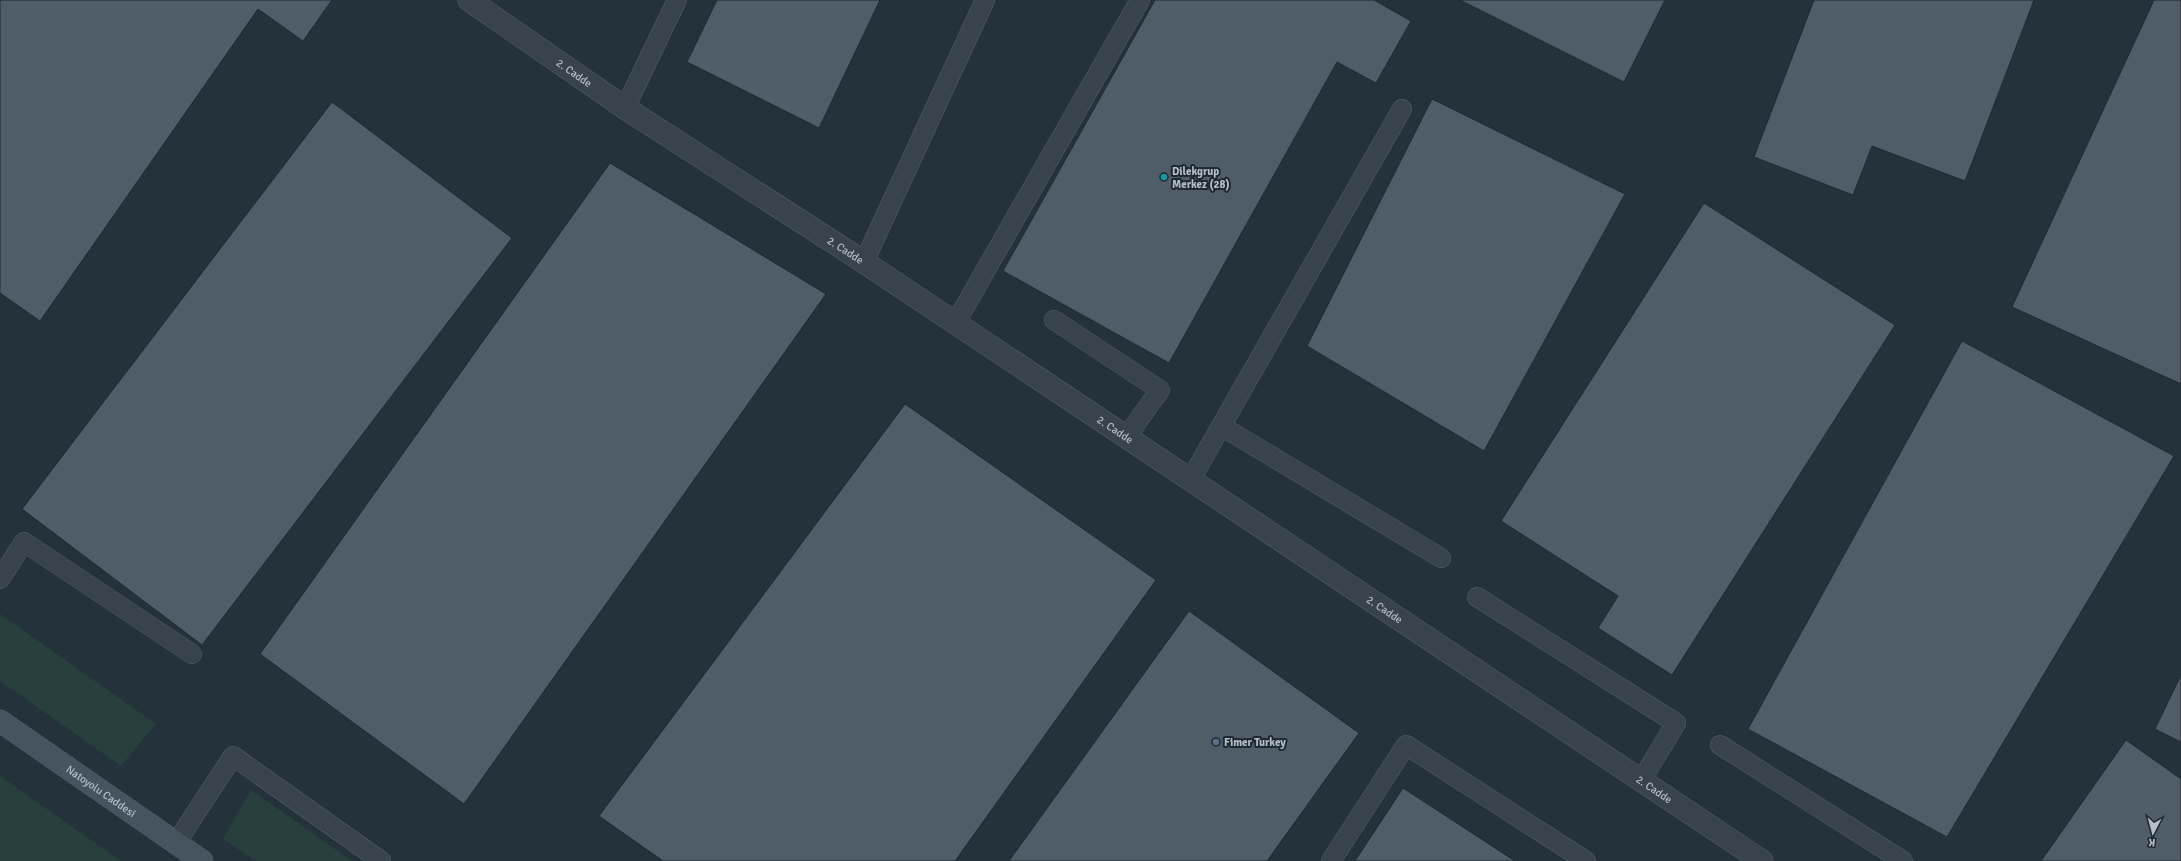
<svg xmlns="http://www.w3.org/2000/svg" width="2181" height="861" font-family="Signika,sans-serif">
<rect width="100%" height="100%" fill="#24323c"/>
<path fill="#273f3d" d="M0,614L156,724L121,766L0,681Z
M0,776L121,861H0Z
M251,790L352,861H256L223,839Z"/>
<path fill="#4e5d67" stroke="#1f2b33" d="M0,0H332L303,41L258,9L40,321L0,293Z
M717,0H880L819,128L687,62Z
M1155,0H1374L1411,21L1376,83L1337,62L1169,363L1003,271Z
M1460,0H1665L1624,82Z
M1814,0H2034L1965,181L1872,146L1853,195L1754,157Z
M2154,0H2181V384L2012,307Z
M1432,99L1625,194L1484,451L1307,346Z
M332,102L512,238L202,645L22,509Z
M610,163L826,294L464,804L260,654Z
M1704,203L1895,325L1672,675L1598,628L1618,596L1501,521Z
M1962,341L2174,456L1947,837L1748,729Z
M905,404L1156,580L955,861H663L599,816Z
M1189,611L1359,733L1267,861H1009Z
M2181,675V742L2155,729Z
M2126,740L2181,779V861H2041Z
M1403,788L1515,861H1355Z"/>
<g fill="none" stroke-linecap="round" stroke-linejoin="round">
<g stroke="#56626a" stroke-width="20">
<path id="service" d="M625,108L677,0
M864,262L985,0
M1054,320L1160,390L1127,436
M956,322L1140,0
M1221,426L1441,558
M1191,479L1402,109
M0,579L24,542L192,654
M1477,597L1676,723L1641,781
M1720,745L1903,861
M176,843L233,756L381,861
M1331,861L1406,745L1586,861"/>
</g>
<g stroke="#56626a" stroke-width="23">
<g id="minor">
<path id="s1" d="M469,0L625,108L864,262L1762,861"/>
</g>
</g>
<g stroke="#56626a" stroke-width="23">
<g id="secondary">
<path id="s2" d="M0,721L202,861"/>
</g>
</g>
<use href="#service" stroke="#38444c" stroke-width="19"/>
<use href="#minor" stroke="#38444c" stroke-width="22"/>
<use href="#secondary" stroke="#46545f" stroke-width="22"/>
</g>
<circle fill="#0f9aa8" stroke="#1d2931" stroke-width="1.5" cx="1164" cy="177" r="4"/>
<circle fill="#5c6f8a" stroke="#1d2931" stroke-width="1.5" cx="1216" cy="742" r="4"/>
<g text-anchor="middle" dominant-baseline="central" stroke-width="4" stroke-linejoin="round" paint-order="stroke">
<g font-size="11" fill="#b4bfc8" stroke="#1d2931">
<text stroke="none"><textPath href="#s1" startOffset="128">2. Cadde</textPath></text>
<text stroke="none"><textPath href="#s1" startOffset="452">2. Cadde</textPath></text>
<text stroke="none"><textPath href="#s1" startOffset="776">2. Cadde</textPath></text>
<text stroke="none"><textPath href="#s1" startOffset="1100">2. Cadde</textPath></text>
<text stroke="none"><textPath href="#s1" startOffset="1424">2. Cadde</textPath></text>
<text stroke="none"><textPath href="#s2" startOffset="123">Natoyolu Caddesi</textPath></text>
</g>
<g font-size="11" font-weight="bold" fill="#b4bfc8" stroke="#1d2931" text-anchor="start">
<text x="1172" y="171">Dilekgrup<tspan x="1172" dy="13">Merkez (28)</tspan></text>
<text x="1224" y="742">Fimer Turkey</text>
</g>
</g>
<g transform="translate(2153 833) rotate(186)" stroke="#1d2931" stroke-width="3" paint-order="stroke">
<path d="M0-3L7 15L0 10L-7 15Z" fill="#b4bfc8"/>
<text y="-6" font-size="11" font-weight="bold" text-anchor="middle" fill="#b4bfc8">K</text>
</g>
</svg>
